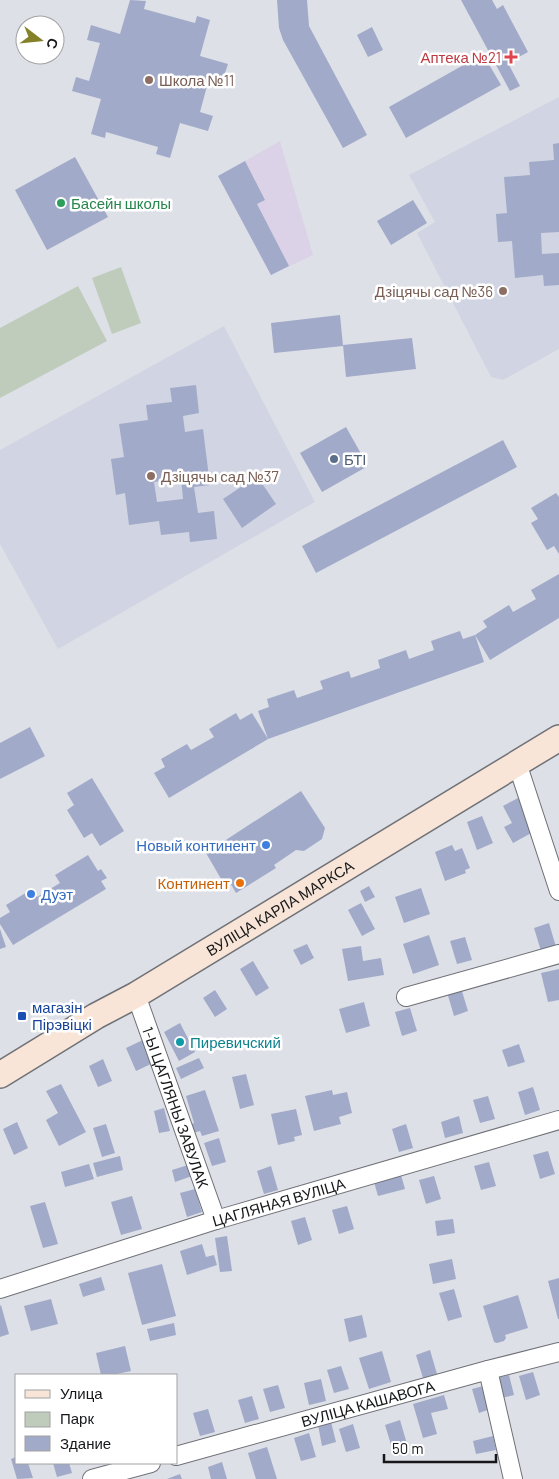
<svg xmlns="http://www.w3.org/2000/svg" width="559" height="1479" font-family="Barlow,sans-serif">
<rect width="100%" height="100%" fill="#dee0e7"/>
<path fill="#d1d5e3" d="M559,97V349L503,380L491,377L417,233L435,222L409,175Z
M224,326L315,502L58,649L0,544V450Z"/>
<path fill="#dbd2e7" d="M280,141L313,255L271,275L218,176L245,161Z"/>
<path fill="#bfccbb" d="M121,267L141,323L112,334L92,278Z
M78,286L107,341L0,398V328Z"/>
<path fill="#a1aac8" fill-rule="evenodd" d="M130,0L146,1L144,9L195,23L197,16L210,20L200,56L228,64L223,79L210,75L200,112L213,116L208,131L180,123L170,158L156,154L158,147L106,132L105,138L91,134L101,99L72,91L76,77L89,81L100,43L87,40L91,25L120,34Z
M277,0H307L309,26L367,135L343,148L283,40L279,28Z
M461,0H492L497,9L503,5L528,52L508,63L520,86L510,91Z
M372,27L383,50L368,57L357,35Z
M483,54L501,85L406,138L389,107Z
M559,143V232L541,233L542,254L559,253V285L544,286L543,275L515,278L512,241L498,242L496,214L507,213L504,177L530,175L529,162L554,160L553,144Z
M75,157L108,217L47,250L15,190Z
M245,161L265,200L257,204L289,266L271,275L218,176Z
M413,200L427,223L391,245L377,221Z
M340,315L343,346L274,353L271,323Z
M412,338L416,369L346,377L343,345Z
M196,385L199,413L183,416L185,432L203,429L210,485L194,487L198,513L214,511L217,539L190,542L189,532L161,535L159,521L129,525L125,493L116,495L111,459L124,457L119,424L148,420L146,405L172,402L170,388ZM181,478L183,499L157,502L154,482Z
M346,427L368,466L322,492L300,453Z
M503,440L517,467L316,573L302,546Z
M257,476L276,504L242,528L223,499Z
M556,493L559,497V554L554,546L547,550L531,523L538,519L531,508Z
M559,574V618L490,660L475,635L487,627L483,621L509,605L513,612L536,599L531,590Z
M460,631L463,639L475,635L484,662L268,739L169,798L154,773L165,767L161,759L187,744L191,750L214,737L209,729L236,713L240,720L252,713L268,739L258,711L269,707L267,699L294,690L297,698L323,689L320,681L349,671L351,678L380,668L378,660L406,650L409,659L434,650L431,641Z
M30,727L45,756L0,779V743Z
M92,778L124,831L100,846L92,833L84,838L67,810L74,805L67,793Z
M301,791L325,828L322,839L304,851L296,850L274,865L276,868L236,893L229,881L224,884L206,853Z
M518,798L535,831L513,843L504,827L512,823L503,806Z
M482,816L493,843L477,850L467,822Z
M452,845L455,851L462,848L470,868L465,870L466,873L445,881L435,852Z
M88,855L98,871L101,869L107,878L101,881L106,889L13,945L0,924V918L10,912L6,905L32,889L37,897L60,883L55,875Z
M369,886L375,897L365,902L360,891Z
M421,888L430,914L404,923L395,897Z
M361,903L375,929L362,936L348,910Z
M549,923L556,947L541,951L534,928Z
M0,929L6,947L0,949Z
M429,935L439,965L413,974L403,944Z
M465,937L472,960L457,964L450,941Z
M307,944L314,958L301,965L293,950Z
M361,946L363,961L381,958L384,975L348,981L342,949Z
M253,961L269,988L256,996L240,969Z
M559,969V1000L548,1002L541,973Z
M461,988L468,1011L454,1016L447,992Z
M215,990L227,1009L215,1017L203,998Z
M364,1002L370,1026L346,1033L339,1009Z
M410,1008L417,1031L402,1036L395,1012Z
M180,1023L195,1052L179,1061L164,1032Z
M145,1039L155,1062L136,1071L126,1048Z
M519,1044L525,1062L508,1067L502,1050Z
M199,1058L204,1068L181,1079L176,1068Z
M103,1059L112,1081L98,1087L89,1066Z
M246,1074L254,1105L240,1109L232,1077Z
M61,1084L86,1132L59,1146L46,1120L58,1113L46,1091Z
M533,1087L540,1110L525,1115L518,1092Z
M205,1090L219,1131L202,1136L200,1131L193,1133L191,1124L194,1123L186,1096Z
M332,1090L333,1095L347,1092L352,1113L339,1117L341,1124L314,1131L305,1096Z
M488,1096L495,1119L480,1123L473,1100Z
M164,1108L170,1131L159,1133L154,1111Z
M296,1109L302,1135L294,1137L295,1141L278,1145L271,1114Z
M459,1116L463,1133L445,1138L441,1122Z
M17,1122L28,1148L14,1155L3,1129Z
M106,1124L115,1153L102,1157L93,1128Z
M406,1124L413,1148L399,1152L392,1129Z
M219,1138L226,1162L212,1166L204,1143Z
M548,1151L555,1174L540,1179L533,1155Z
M120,1156L123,1170L97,1177L93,1163Z
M489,1162L496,1186L481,1190L474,1166Z
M89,1164L94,1179L65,1187L61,1172Z
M188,1165L192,1176L175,1182L172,1170Z
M271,1166L278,1190L264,1194L257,1171Z
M401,1175L405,1189L378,1196L374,1182Z
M434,1176L441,1199L426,1204L419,1180Z
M195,1189L202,1212L187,1217L180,1193Z
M132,1196L142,1229L121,1235L111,1202Z
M45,1202L58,1244L43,1248L30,1206Z
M347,1206L354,1229L339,1234L332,1210Z
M305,1217L312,1240L298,1245L291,1221Z
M453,1219L455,1233L437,1236L435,1221Z
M227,1236L232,1271L220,1272L215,1238Z
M202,1244L206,1257L214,1255L217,1265L187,1275L180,1251Z
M452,1259L456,1279L433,1284L429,1264Z
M162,1264L176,1316L142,1325L128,1273Z
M101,1277L105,1290L83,1297L79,1284Z
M559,1278V1319H558L548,1281Z
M454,1289L462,1317L448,1321L439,1293Z
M518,1295L528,1328L505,1335L506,1338L504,1341L497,1343L494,1342L483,1306Z
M51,1299L58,1324L31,1331L24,1306Z
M1,1305L9,1334L0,1337V1306Z
M362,1315L367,1337L349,1342L344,1319Z
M174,1323L176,1335L150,1341L147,1329Z
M125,1346L131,1371L112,1375H101L96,1353Z
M430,1350L437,1374L423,1378L416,1355Z
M382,1351L391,1382L369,1389L359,1358Z
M341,1366L349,1389L334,1393L327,1370Z
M533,1372L540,1395L526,1400L519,1376Z
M509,1375L514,1395L502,1398L497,1378Z
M321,1379L326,1401L309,1405L304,1383Z
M278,1385L285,1408L270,1412L263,1389Z
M487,1385L493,1408L479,1413L472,1389Z
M444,1395L448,1409L431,1413L437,1434L423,1438L413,1404Z
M252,1396L259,1419L245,1423L238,1400Z
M208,1409L215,1432L200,1436L193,1413Z
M400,1420L407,1444L392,1448L385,1425Z
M331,1422L336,1442L322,1446L318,1425Z
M353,1424L360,1448L346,1452L339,1429Z
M309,1433L316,1457L301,1461L294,1438Z
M493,1436L496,1450L476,1454L473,1441Z
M267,1447L277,1479H256L248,1453Z
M16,1457V1463H28L33,1478L17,1479L11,1459Z
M222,1462L227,1479H211L208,1467Z
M53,1463H69L72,1473L57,1477Z
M180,1474L182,1479H167Z"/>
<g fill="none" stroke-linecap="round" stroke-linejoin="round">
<g stroke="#6f7177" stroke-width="20">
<g id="street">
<path d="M517,763L559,891"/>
<path id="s1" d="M136,995L216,1220"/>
<path d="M406,997L559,954"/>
<path id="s2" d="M0,1289L216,1220L559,1120"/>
<path d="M488,1370L513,1479"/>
<path id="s3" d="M176,1456L488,1370L559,1352"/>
<path d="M92,1479L151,1463"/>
</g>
</g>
<g stroke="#6f7177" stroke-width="28">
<g id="secondary">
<path id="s4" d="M0,1075L96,1016L136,995L559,738"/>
</g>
</g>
<use href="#street" stroke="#fff" stroke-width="18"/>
<use href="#secondary" stroke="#f8e5d7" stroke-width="25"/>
</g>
<path fill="#e0444e" stroke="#fff" stroke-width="2" d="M508.5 49.5h5v5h5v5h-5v5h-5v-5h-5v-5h5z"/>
<g fill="#8d6e63" stroke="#fff" stroke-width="2">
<circle cx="149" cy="80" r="5"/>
<circle cx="503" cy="291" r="5"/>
<circle cx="151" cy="476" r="5"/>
</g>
<circle fill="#2e9e5b" stroke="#fff" stroke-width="2" cx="61" cy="203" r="5"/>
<circle fill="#5c6f8a" stroke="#fff" stroke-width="2" cx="334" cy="459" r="5"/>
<g fill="#3f7fe0" stroke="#fff" stroke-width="2">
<circle cx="266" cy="845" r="5"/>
<circle cx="31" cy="894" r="5"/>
</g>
<circle fill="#e8710a" stroke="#fff" stroke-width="2" cx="240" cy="883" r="5"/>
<rect fill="#1a4fb4" stroke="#fff" stroke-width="2" x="17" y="1011" width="10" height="10" rx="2.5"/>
<circle fill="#0f9aa8" stroke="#fff" stroke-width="2" cx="180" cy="1042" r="5"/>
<g text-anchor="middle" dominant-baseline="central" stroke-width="5" stroke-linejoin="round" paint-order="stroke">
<g font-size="15" fill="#be3a42" stroke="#fff" text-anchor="end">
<text x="501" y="57">Аптека №21</text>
</g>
<g font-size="15" fill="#785e54" stroke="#fff" text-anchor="start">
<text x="159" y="80">Школа №11</text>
<text x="493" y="291" text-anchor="end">Дзіцячы сад №36</text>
<text x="161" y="476">Дзіцячы сад №37</text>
</g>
<g font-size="15" fill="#27864d" stroke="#fff" text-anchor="start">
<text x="71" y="203">Басейн школы</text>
</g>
<g font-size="15" fill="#4e5e75" stroke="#fff" text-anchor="start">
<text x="344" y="459">БТІ</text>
</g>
<g font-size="15" fill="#366cbe" stroke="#fff" text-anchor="end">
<text x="256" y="845">Новый континент</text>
<text x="41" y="894" text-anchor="start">Дуэт</text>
</g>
<g font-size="15" fill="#c56008" stroke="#fff" text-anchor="end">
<text x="230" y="883">Континент</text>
</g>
<g font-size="15" fill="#161719" stroke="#fff">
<text stroke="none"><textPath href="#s4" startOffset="326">ВУЛІЦА КАРЛА МАРКСА</textPath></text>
<text stroke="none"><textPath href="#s1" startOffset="119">1-Ы ЦАГЛЯНЫ ЗАВУЛАК</textPath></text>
<text stroke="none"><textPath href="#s2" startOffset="292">ЦАГЛЯНАЯ ВУЛІЦА</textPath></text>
<text stroke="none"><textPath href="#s3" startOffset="199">ВУЛІЦА КАШАВОГА</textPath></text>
</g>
<g font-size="15" fill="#164399" stroke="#fff" text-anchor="start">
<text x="32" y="1007">магазін<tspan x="32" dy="17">Пірэвіцкі</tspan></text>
</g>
<g font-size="15" fill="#0d838f" stroke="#fff" text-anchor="start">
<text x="190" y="1042">Пиревичский</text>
</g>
</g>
<rect x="15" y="1374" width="162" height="90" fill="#ffffff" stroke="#a2a2a3"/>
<rect x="25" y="1390" width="25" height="8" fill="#f8e5d7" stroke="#a2a2a3"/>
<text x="60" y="1399" font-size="15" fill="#161719">Улица</text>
<rect x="25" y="1412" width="25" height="15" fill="#bfccbb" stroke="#a2a2a3"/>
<text x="60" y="1424" font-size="15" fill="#161719">Парк</text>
<rect x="25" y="1436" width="25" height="15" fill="#a1aac8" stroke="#a2a2a3"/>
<text x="60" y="1449" font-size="15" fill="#161719">Здание</text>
<g transform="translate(40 40) rotate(106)"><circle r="24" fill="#ffffff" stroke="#a2a2a3"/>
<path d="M0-4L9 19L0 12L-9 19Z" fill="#848129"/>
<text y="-8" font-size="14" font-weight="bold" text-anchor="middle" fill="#161719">С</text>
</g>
<path d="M384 1454v8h112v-8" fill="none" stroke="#161719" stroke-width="2.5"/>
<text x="392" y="1454" font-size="15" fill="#161719" stroke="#ffffff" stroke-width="4" paint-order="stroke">50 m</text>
</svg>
